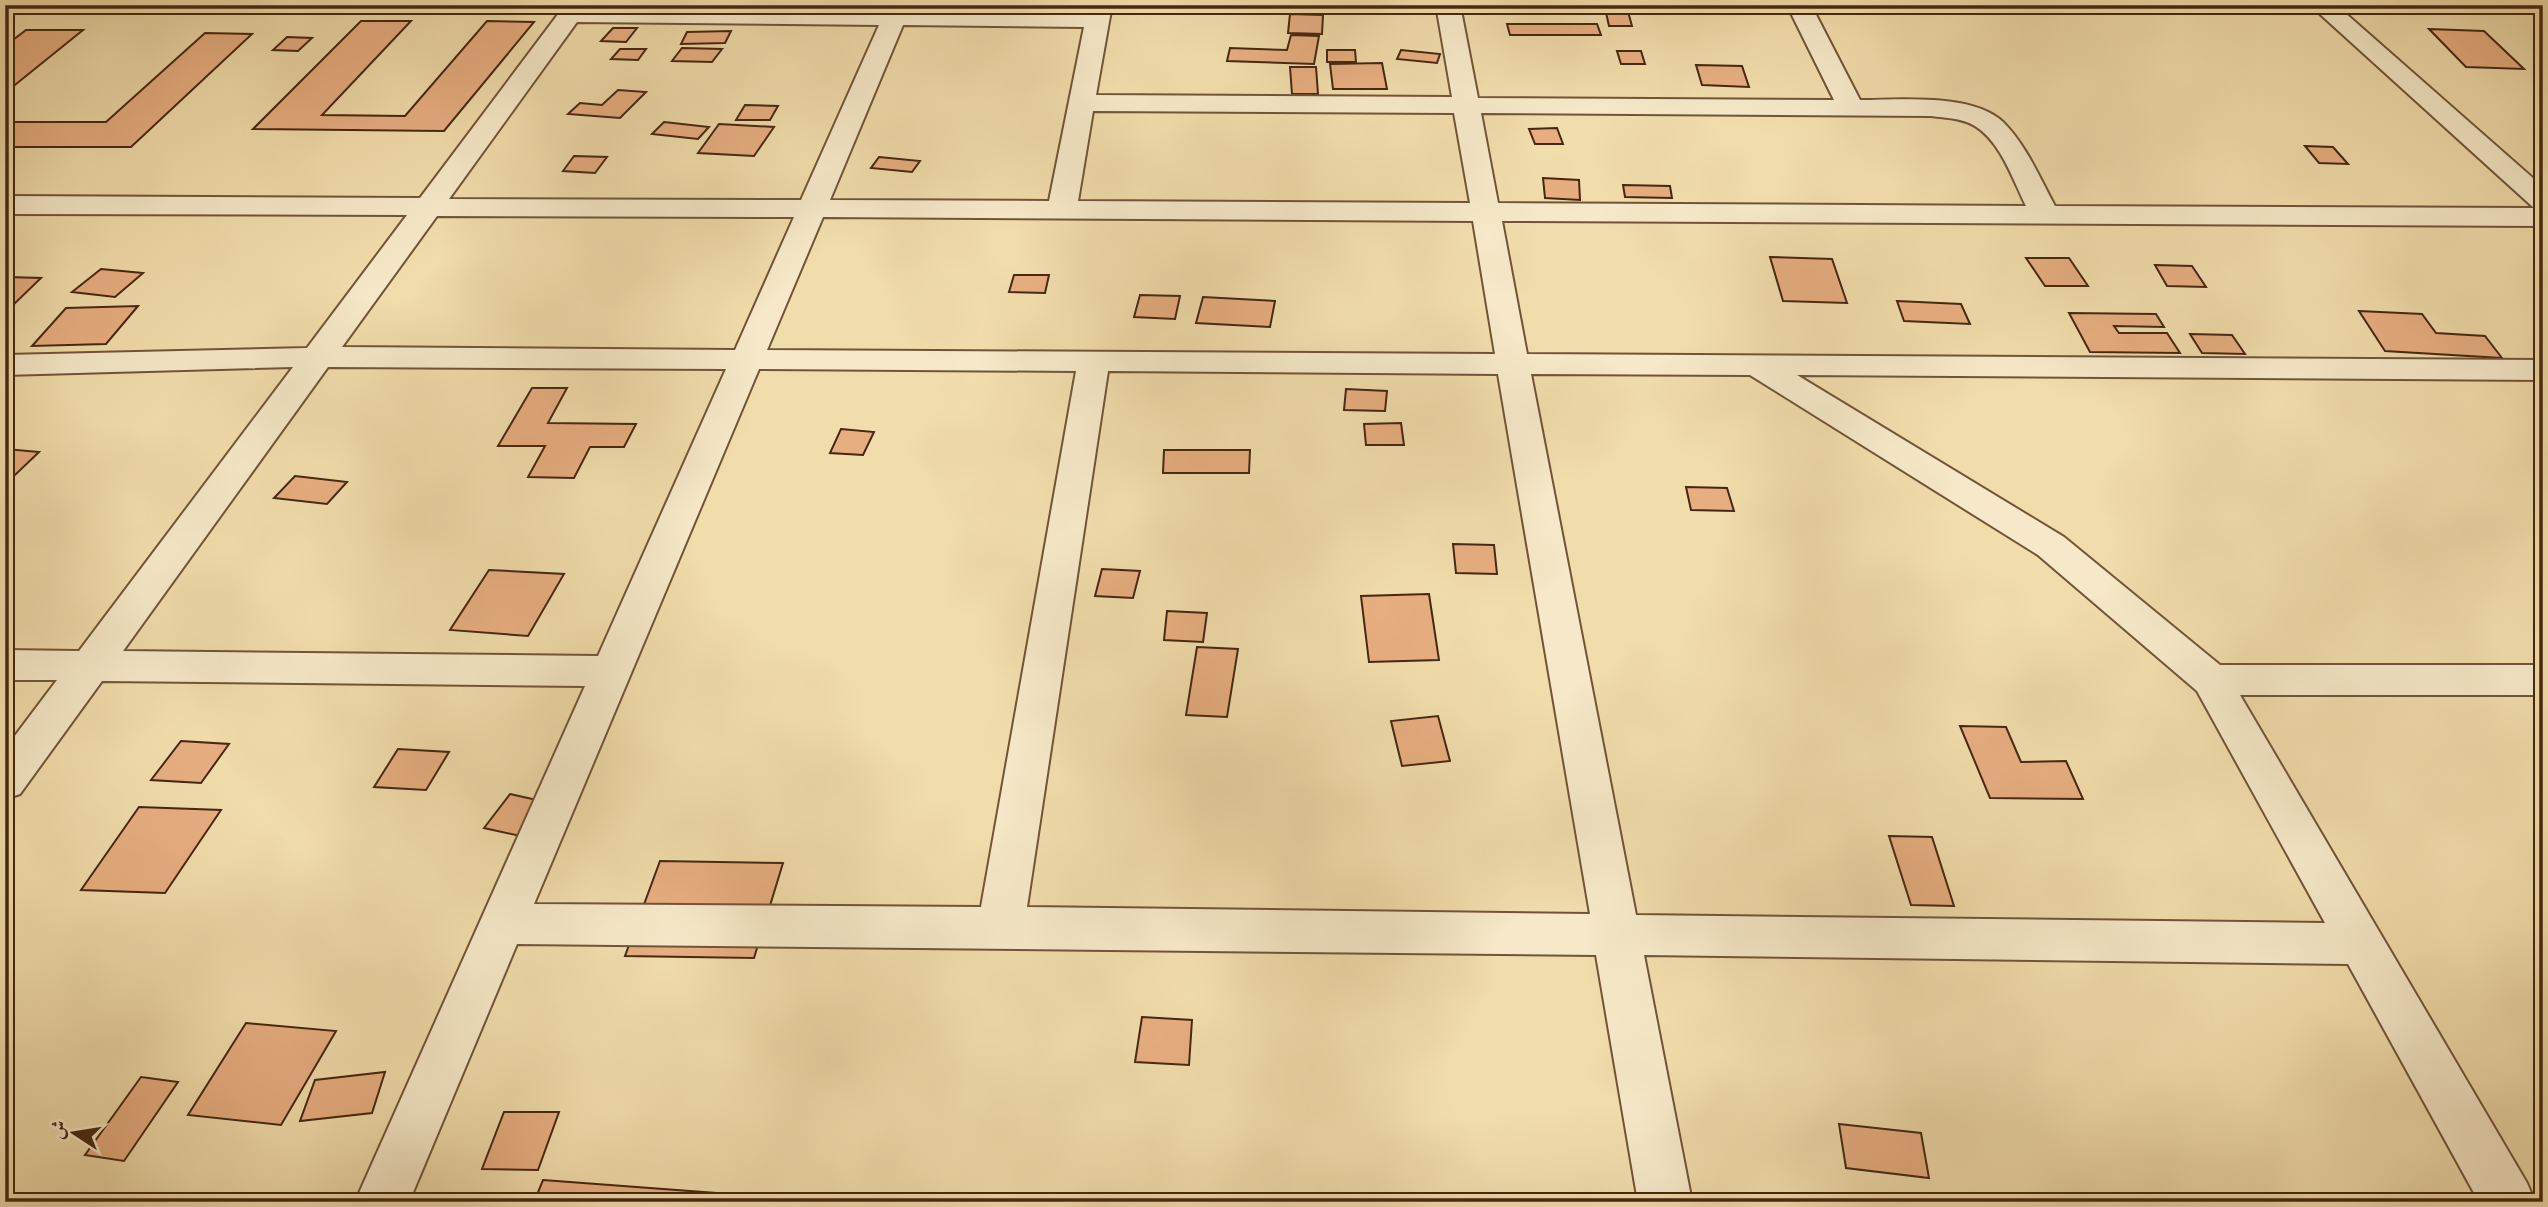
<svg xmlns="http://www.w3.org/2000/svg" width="2548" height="1207" font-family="'Old Standard TT',Amiri,serif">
<rect width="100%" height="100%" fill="#f1dcab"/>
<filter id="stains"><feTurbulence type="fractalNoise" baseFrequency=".00286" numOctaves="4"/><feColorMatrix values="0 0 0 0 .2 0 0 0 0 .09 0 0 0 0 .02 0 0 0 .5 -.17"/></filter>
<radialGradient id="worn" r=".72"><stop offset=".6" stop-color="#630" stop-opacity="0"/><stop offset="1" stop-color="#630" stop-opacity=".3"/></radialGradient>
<path fill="#e7ae81" stroke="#462711" stroke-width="2" d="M2095,5H2142L2145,8L2099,9Z
M1605,8H1627L1632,26H1609Z
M1290,14L1323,15L1322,34L1288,33Z
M361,21H411L322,115L405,116L487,21L534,22L444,131L253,129Z
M1507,24H1597L1601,35H1510Z
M613,28H637L626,42L601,41Z
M2429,29L2484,31L2524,69L2466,67Z
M26,30H83L5,93V46Z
M731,31L725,43L681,44L687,32Z
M205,33L252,34L131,147H5V122H106Z
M1291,35L1319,36L1314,64L1227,61L1230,48L1287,50Z
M287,37L312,38L298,51L273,50Z
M682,48L722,49L712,62L672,61Z
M620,49H646L638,60L611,59Z
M1327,50H1355L1356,62H1327Z
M1401,50L1440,54L1437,63L1397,59Z
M1617,51H1641L1645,64H1621Z
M1382,63L1387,89H1333L1330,64Z
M1696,65L1742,66L1749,87L1702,85Z
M1290,67H1316L1318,94H1292Z
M618,90L646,92L620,118L568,114L580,103L602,105Z
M745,105L778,106L770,120H736Z
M664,122L709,127L698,139L652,134Z
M719,124L774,127L754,156L698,153Z
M1557,128L1563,144H1535L1529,129Z
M2305,146L2333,147L2348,164L2319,163Z
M574,156L607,157L595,173L563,171Z
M879,157L920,161L912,172L871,168Z
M1543,178L1579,180L1580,200L1545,198Z
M1623,185L1670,186L1672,198L1625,197Z
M1770,257L1832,259L1847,303L1783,301Z
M2026,258H2069L2088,286H2045Z
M2155,265L2192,266L2206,287L2167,286Z
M101,269L143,273L115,297L72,292Z
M1014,275H1049L1045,293L1009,292Z
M7,277L41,278L10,308H5Z
M1140,295L1180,296L1175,319L1134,317Z
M1203,297L1275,301L1270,327L1196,323Z
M1897,301L1961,304L1970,324L1904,321Z
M138,306L106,344L32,346L66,308Z
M2359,311L2422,314L2436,333L2485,336L2502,358L2385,351Z
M2069,313L2156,314L2164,327L2114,326L2119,333H2167L2180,353L2090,352Z
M2190,334L2232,335L2245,354L2202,353Z
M532,388H567L548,423L636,424L624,447H590L574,478L528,477L545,446H498Z
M1346,389L1387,391L1385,411L1344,410Z
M1401,423L1404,445H1366L1364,424Z
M841,429L874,432L863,455L830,453Z
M6,449L39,452L15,475L5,474Z
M1164,450H1250L1249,473H1163Z
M295,476L347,482L327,504L274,498Z
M1686,487L1727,488L1734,511L1691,510Z
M1453,544L1494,545L1497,574L1456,573Z
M1102,569L1140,571L1133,598L1095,596Z
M489,570L564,574L528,636L450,630Z
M1429,594L1439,660L1369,662L1361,596Z
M1167,611L1207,613L1203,642L1164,640Z
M1197,647L1238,649L1227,717L1186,715Z
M1438,716L1450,761L1402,766L1391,721Z
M1960,726L2006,727L2021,762L2066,761L2083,799L1990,798Z
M181,741L229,744L201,783L151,780Z
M398,749L449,752L426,790L374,787Z
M510,794L559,805L534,839L484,828Z
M139,807L221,810L165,893L81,890Z
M1889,836L1932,837L1954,906L1911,905Z
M660,861L783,863L754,958L625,956Z
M1142,1017L1192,1020L1189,1065L1135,1062Z
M246,1023L336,1031L281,1125L188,1115Z
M385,1072L372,1113L300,1121L315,1080Z
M141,1077L178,1082L124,1161L85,1155Z
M504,1112H559L538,1170L482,1169Z
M1839,1124L1921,1133L1929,1178L1846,1168Z
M543,1180L756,1196L755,1202H534Z"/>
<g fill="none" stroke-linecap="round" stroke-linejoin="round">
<g stroke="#715438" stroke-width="4">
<path id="street" d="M565,5H589L587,8L1087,13L1088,5H1112L1096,95L1452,97L1436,5H1460L1478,98L1834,100L1787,5H1811L1860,100C1899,100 1973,93 2003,122C2026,145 2040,178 2055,206L2534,208L2310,5H2336L2543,187V226L1502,221L1527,354L2543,360V380L1797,375L2064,537L2220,665H2543V695H2240L2527,1183L2535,1202H2479L2348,964L1644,955L1692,1202H1638L1596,955L517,944L409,1202H355L585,686L102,681L20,794L5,799V749L57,680H5V650L79,651L293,367L5,375V355L307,348L407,215L5,214V196L420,198ZM577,22L879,25L801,200L449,199ZM903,25L1084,27L1049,201L830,200ZM1093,111L1454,113L1470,203L1078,201ZM1481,113L1931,116C1945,118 1962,118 1975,126C2001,142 2013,180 2026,206L1498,203ZM437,216L794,217L735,350L342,347ZM823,217L1473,221L1495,354L767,350ZM328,367L726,369L598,656L123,651ZM759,369L1076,371L981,907L534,904ZM1108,371L1498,374L1590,914L1027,907ZM1531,374L1750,375L2038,555L2197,691L2325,923L1636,915Z"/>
</g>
<use href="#street" fill="#f6e8c8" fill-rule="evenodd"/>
</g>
<rect width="2548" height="1207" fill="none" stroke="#f1dcab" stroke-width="28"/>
<rect x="7" y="7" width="2534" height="1193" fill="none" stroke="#462711" stroke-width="3.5"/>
<rect x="14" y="14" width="2520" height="1179" fill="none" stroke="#462711" stroke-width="2"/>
<g transform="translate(74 1133) rotate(282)" stroke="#f6e8c8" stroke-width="5" paint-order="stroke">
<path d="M0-5L12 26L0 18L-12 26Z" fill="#462711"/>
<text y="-10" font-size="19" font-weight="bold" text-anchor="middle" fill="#462711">ش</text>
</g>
<rect width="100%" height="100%" filter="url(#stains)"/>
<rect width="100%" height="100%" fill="url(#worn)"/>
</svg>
